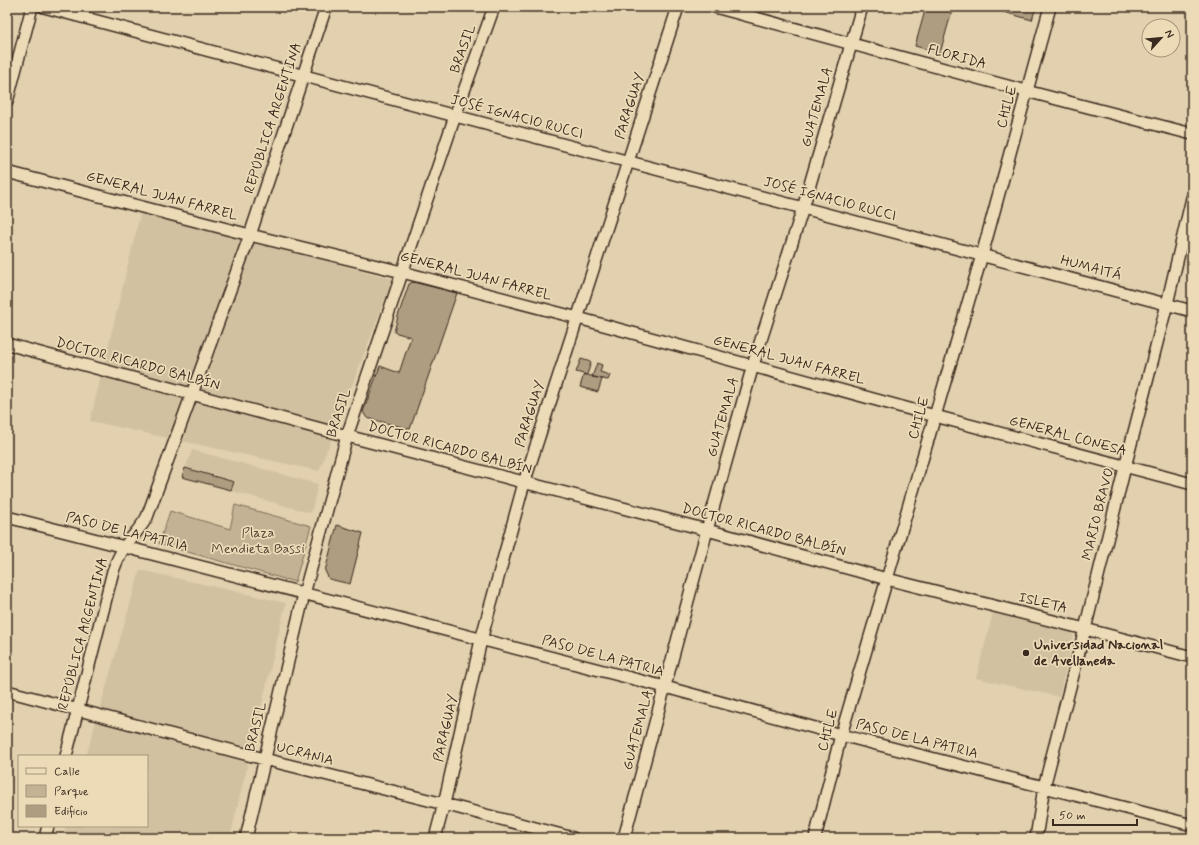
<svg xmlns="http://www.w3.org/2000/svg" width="1199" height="845" font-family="Mynerve,sans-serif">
<rect width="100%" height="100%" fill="#e2d0af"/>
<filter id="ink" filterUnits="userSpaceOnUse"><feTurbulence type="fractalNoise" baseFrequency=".025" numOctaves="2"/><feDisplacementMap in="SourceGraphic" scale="8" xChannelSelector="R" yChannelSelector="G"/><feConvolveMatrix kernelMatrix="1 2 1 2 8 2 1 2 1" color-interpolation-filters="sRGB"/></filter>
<g filter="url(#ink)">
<path fill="#d2c1a1" d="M141,211L393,279L319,471L90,421Z
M192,450L318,484L311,513L182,477Z
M140,570L286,603L230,838H63L66,826H147V756H86Z
M994,609L1075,629L1059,697L976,678Z"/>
<path fill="#c3b294" stroke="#7f6e59" d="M235,505L311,526L295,582L159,544L170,511L230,529Z"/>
<path fill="#ae9d81" stroke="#3b2a1e" d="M926,7H953L940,53L915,46Z
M986,7H1036L1032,20Z
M413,282L457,293L410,429L367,418L363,412L380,366L399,373L411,337L394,332L398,316L409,284Z
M581,359L591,362L587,375L576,372Z
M597,363L602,365L600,372L610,375L608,380L592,377Z
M584,374L602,379L598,392L580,387Z
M185,468L234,482L231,490L182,477Z
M337,525L363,533L350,584L329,579L325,571Z"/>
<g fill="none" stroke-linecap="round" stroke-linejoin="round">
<g stroke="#3b2a1e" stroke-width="14">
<path id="minor" d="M44,7L1192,311
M715,7L1026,91L1192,134
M7,102L32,7
M7,172L250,235L402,272L578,318L935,416L1192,484
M7,344L347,436L707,530L887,579L1085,629L1192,657
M7,517L125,547L665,687L841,735L1192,825
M7,691L264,759L444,804L573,838
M66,756L113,571C116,563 119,555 124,548C131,537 141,528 147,517L250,235L326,7
M45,838L48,826
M246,838L304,594L347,436L455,116L494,7
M435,838L444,804L481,640L524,483L678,7
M624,838L707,530L753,365L803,208L862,7
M815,838L841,735L935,416L982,255L1050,7
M1036,838L1044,787L1085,629L1125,467L1167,304L1192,198"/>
</g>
<use href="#minor" stroke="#eddbb8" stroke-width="11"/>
</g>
</g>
<circle fill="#3b2a1e" stroke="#eddbb8" stroke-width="1.5" cx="1026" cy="653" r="4"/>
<g text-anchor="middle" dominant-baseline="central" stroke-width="3.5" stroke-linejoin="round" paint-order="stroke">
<g font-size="14" fill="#3b2a1e" stroke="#eddbb8">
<text transform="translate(463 49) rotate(-70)">BRASIL</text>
<text transform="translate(957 57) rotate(15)">FLORIDA</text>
<text transform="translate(630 106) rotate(-72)">PARAGUAY</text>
<text transform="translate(817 107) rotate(-74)">GUATEMALA</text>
<text transform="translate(1007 107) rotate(-75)">CHILE</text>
<text transform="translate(517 117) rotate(15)">JOSÉ IGNACIO RUCCI</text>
<text transform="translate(273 118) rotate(-72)">REPÚBLICA ARGENTINA</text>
<text transform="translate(162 196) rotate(15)">GENERAL JUAN FARREL</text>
<text transform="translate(830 199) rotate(15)">JOSÉ IGNACIO RUCCI</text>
<text transform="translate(1091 268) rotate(15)">HUMAITÁ</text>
<text transform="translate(476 276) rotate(15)">GENERAL JUAN FARREL</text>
<text transform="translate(789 360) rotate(15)">GENERAL JUAN FARREL</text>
<text transform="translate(138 364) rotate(15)">DOCTOR RICARDO BALBÍN</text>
<text transform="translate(339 413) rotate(-72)">BRASIL</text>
<text transform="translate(530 414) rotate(-72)">PARAGUAY</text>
<text transform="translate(723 417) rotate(-74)">GUATEMALA</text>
<text transform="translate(919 418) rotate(-74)">CHILE</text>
<text transform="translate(1068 436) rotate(15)">GENERAL CONESA</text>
<text transform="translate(450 448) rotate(15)">DOCTOR RICARDO BALBÍN</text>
<text transform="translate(1098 514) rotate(-76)">MARIO BRAVO</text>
<text transform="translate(764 530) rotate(15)">DOCTOR RICARDO BALBÍN</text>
<text transform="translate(127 532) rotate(14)">PASO DE LA PATRIA</text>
<text transform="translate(1043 603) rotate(14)">ISLETA</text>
<text transform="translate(83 634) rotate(-75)">REPÚBLICA ARGENTINA</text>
<text transform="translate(603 656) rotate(15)">PASO DE LA PATRIA</text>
<text transform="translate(256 727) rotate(-76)">BRASIL</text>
<text transform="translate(446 728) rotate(-77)">PARAGUAY</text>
<text transform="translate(638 730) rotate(-75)">GUATEMALA</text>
<text transform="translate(828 730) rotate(-75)">CHILE</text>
<text transform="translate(917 739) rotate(14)">PASO DE LA PATRIA</text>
<text transform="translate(305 754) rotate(14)">UCRANIA</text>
</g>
<g font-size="14" fill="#564536" stroke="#eddbb8">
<text x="258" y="533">Plaza<tspan x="258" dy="16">Mendieta Bassi</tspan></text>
</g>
<g font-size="14" font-weight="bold" fill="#3b2a1e" stroke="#eddbb8" text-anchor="start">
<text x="1034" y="645">Universidad Nacional<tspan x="1034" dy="16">de Avellaneda</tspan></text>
</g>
</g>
<rect width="1199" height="845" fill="none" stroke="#eddbb8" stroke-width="24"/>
<rect x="12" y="12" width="1175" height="821" fill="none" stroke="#3b2a1e" stroke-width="1.5" filter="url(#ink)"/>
<rect x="18" y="755" width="130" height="72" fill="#eddbb8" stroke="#a6947a"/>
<rect x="26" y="768" width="20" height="6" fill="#eddbb8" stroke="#a6947a"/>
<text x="54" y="775" font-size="12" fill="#3b2a1e">Calle</text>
<rect x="26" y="785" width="20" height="12" fill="#c3b294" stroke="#a6947a"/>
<text x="54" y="795" font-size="12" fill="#3b2a1e">Parque</text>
<rect x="26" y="805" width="20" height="12" fill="#ae9d81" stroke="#a6947a"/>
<text x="54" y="815" font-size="12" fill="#3b2a1e">Edificio</text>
<g transform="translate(1161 38) rotate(63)"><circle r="19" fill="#eddbb8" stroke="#a6947a"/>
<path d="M0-3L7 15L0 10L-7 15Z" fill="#3b2a1e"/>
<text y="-6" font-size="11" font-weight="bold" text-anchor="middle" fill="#3b2a1e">N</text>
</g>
<path d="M1053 819v6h84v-6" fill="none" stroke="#3b2a1e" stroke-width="2"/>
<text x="1059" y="819" font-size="12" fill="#3b2a1e" stroke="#eddbb8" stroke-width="3" paint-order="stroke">50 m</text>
</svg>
